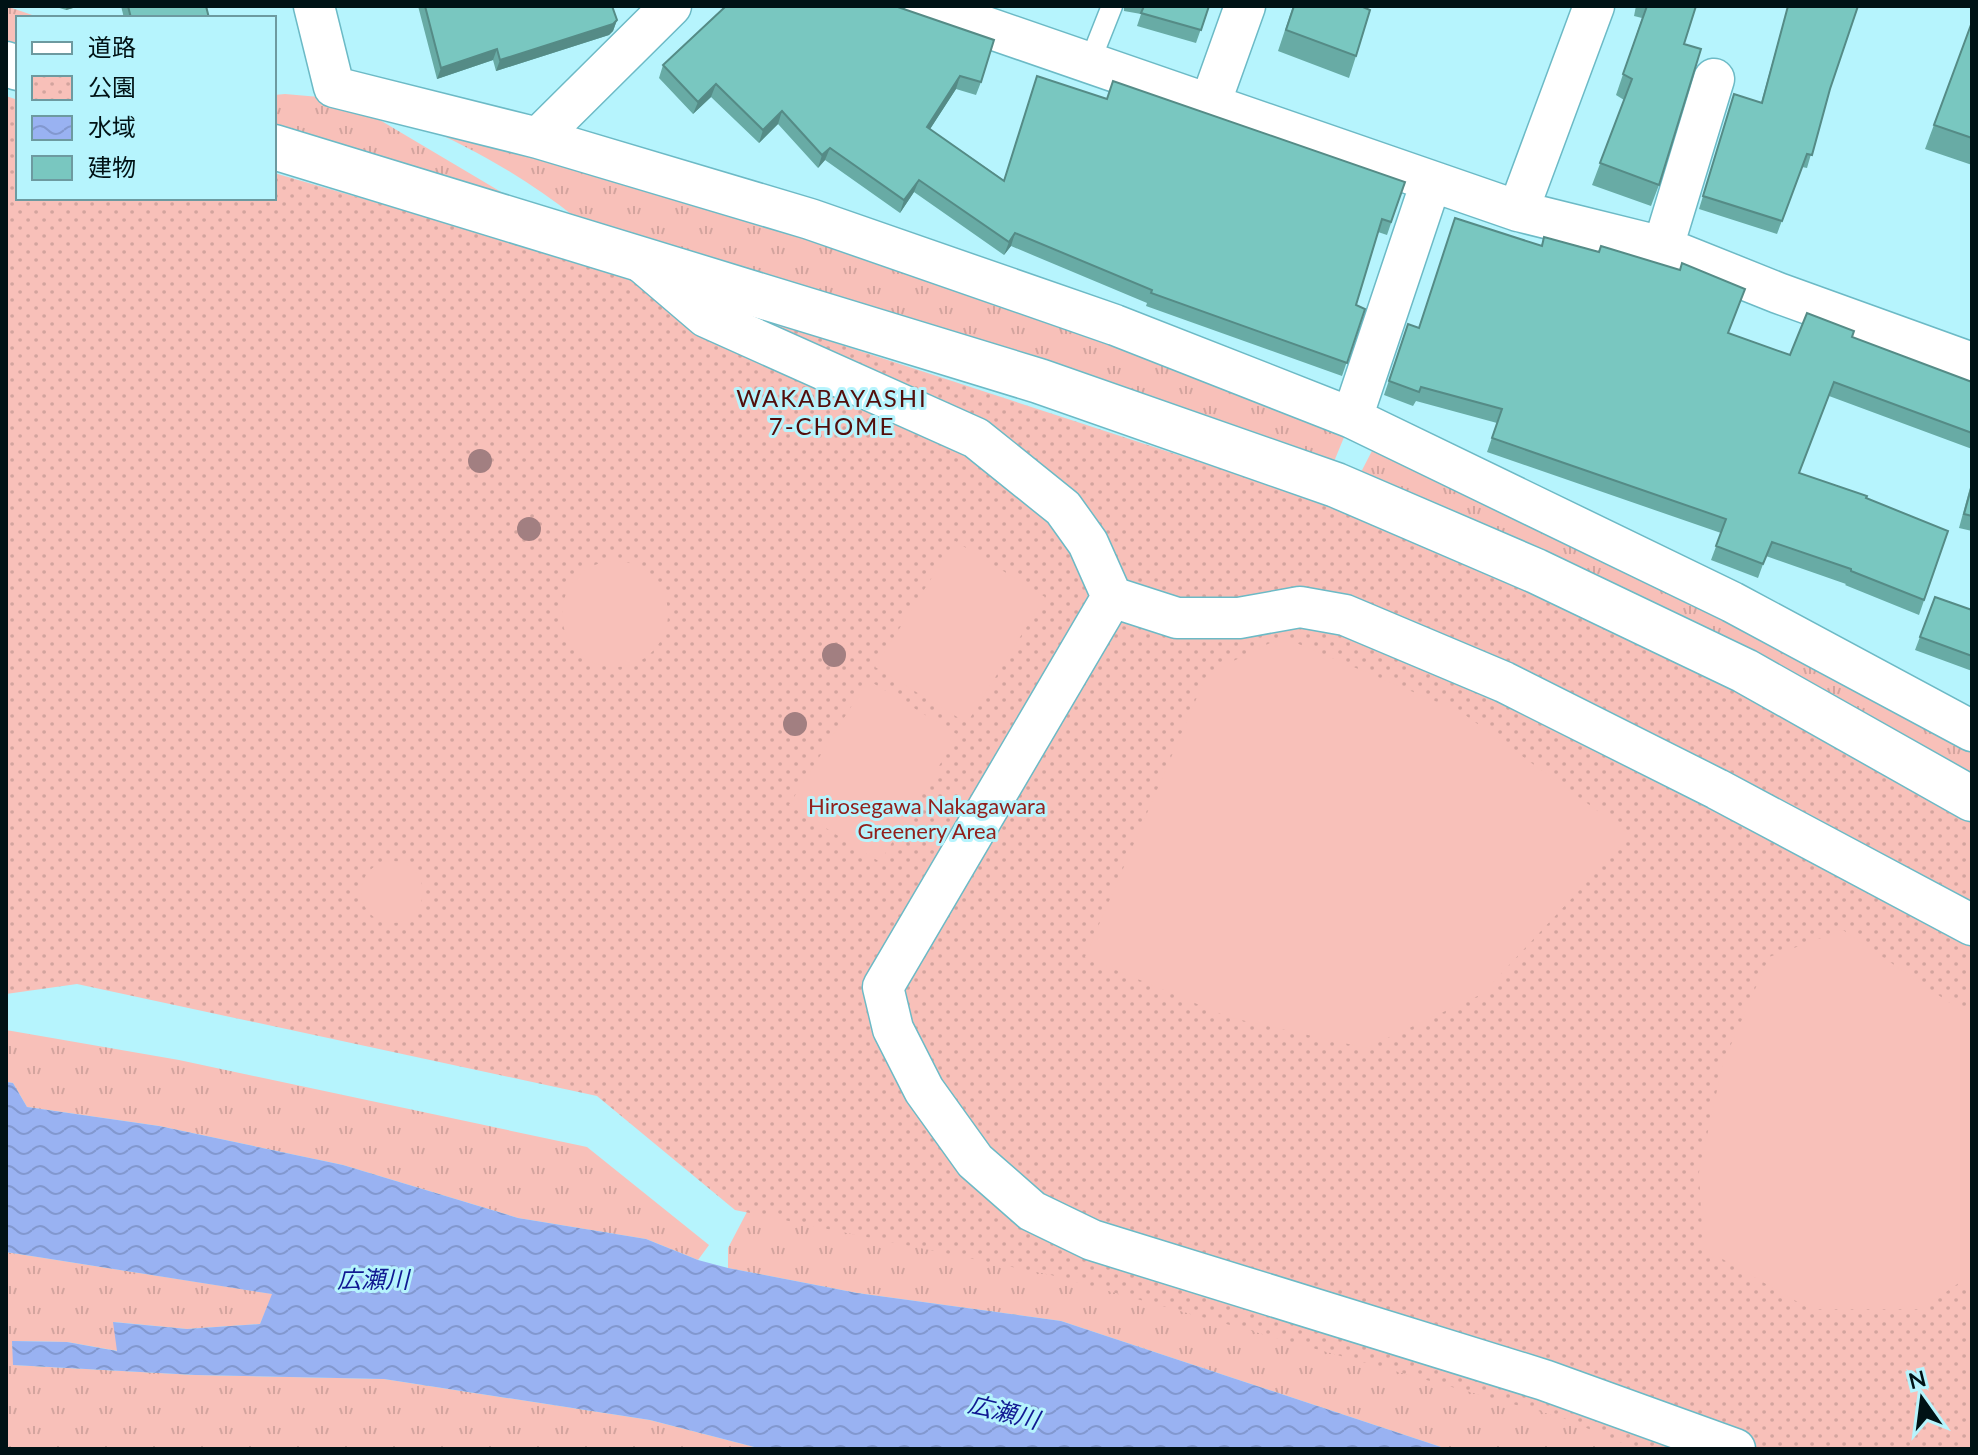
<svg xmlns="http://www.w3.org/2000/svg" width="1978" height="1455" font-family="Lato,'Noto Sans JP',sans-serif">
<defs>
<pattern id="grass-tufts" width="24" height="20" patternUnits="userSpaceOnUse" patternTransform="scale(2)"><rect width="24" height="20" fill="#f8c0b9"/><path d="M3 7l-1-3M5 7V3M7 7l1-3M15 17l-1-3M17 17v-4M19 17l1-3" fill="none" stroke="#d3a49e"/></pattern>
<pattern id="park-dots" width="8" height="8" patternUnits="userSpaceOnUse" patternTransform="scale(2)"><rect width="8" height="8" fill="#f8c0b9"/><path d="M2 2h.1M6 6h.1" fill="none" stroke="#d3a49e" stroke-width="1.8" stroke-linecap="round"/></pattern>
<pattern id="water-waves" width="16" height="10" patternUnits="userSpaceOnUse" patternTransform="scale(2)"><rect width="16" height="10" fill="#99b2f2"/><path d="M0 5q4-4 8 0t8 0" fill="none" stroke="#8298cf"/></pattern>
</defs>
<rect width="100%" height="100%" fill="#b6f4fd"/>
<path fill="url(#grass-tufts)" d="M6,6L41,18H18V46L6,41Z
M285,94L331,98L368,113L530,209L274,132V95Z
M417,124L912,264L1347,430L1333,464L576,218C527,179 475,149 417,124Z
M1375,445L1972,735V778L1359,476Z
M6,1030L179,1060L587,1147L709,1245L698,1260L646,1239L518,1218L343,1165L159,1126L27,1107L13,1083L6,1082Z
M692,1079L1689,1449H1447L1061,1321L857,1293L728,1268V1248L749,1208Z
M6,1252L273,1294L260,1324L187,1329L114,1322L118,1351L67,1342L12,1341L14,1365L195,1375L384,1379L650,1420L762,1449H6Z"/>
<path fill="url(#park-dots)" d="M6,96L18,100V198H274V173L624,274L1347,510L1734,685L1972,822V1449H1636L1563,1418L1051,1275L735,1210L597,1096L77,984L6,994Z"/>
<path fill="#f8c0b9" d="M955,541L1045,597L967,723L875,667Z
M562 614a53 53 0 1 1 106 0a53 53 0 1 1-106 0Z
M1282,637L1461,712L1631,835L1482,994L1366,1048L1228,1017L1085,957L1207,674Z
M868,680L958,735L880,862L789,805Z
M361 892a31 31 0 1 1 62 0a31 31 0 1 1-62 0Z
M1843,930L1972,1018V1274L1921,1309H1810L1703,1248L1699,1172L1723,1063L1769,957Z"/>
<path fill="url(#water-waves)" d="M6,1082L13,1083L27,1107L159,1126L343,1165L518,1218L646,1239L698,1260L728,1268L857,1293L1061,1321L1447,1449H762L650,1420L384,1379L195,1375L13,1365L12,1341L67,1342L117,1351L113,1322L187,1329L260,1324L272,1294L6,1252Z"/>
<g fill="none" stroke-linecap="round" stroke-linejoin="round">
<g stroke="#6cbac6" stroke-width="23">
<path id="service" d="M1089,64L1112,6"/>
</g>
<g stroke="#6cbac6" stroke-width="43">
<path id="minor" d="M314,6L334,87L538,138L810,219L1115,325L1352,418L1732,602L1972,731
M925,6L1518,211L1663,247L1778,293L1972,363
M1210,104L1245,6
M538,138L671,6
M1518,211L1594,6
M1663,247L1714,79
M637,258L706,317L976,438L1063,508L1088,543L1112,597
M1352,418L1431,182
M1735,1449L1544,1380L1092,1240L1032,1211L975,1161L924,1090L893,1029L883,987L1112,597L1177,618H1239L1300,607L1345,615L1504,682L1717,789L1972,925"/>
</g>
<g stroke="#6cbac6" stroke-width="47">
<path id="tertiary" d="M6,64L18,68
M274,147L1039,381L1336,485L1536,571L1745,671L1972,799"/>
</g>
<use href="#service" stroke="#fff" stroke-width="20"/>
<use href="#minor" stroke="#fff" stroke-width="40"/>
<use href="#tertiary" stroke="#fff" stroke-width="44"/>
</g>
<g fill="#a27f81">
<circle cx="480" cy="461" r="12"/>
<circle cx="529" cy="529" r="12"/>
<circle cx="834" cy="655" r="12"/>
<circle cx="795" cy="724" r="12"/>
</g>
<path fill="#68aba5" d="M53,6H80L66,10Z
M121,6H206L209,18H124Z
M418,6H612L617,20L613,31L609,35L496,71L493,60L437,79Z
M726,6L981,82L976,95L956,89L930,129L1004,180L1107,99L1405,182L1387,235L1378,232L1356,305L1365,309L1342,376L1146,306L1147,303L1011,246L1004,255L914,192L900,213L825,160L818,168L778,124L759,143L711,97L693,114L659,78L663,65Z
M1124,6H1209L1196,43L1137,26L1141,14L1124,11Z
M1293,6H1366L1356,56L1349,78L1278,51Z
M1636,6H1696L1684,44L1659,185L1651,206L1592,185L1624,100L1616,95L1642,18L1634,16Z
M1788,6L1830,89L1807,168L1802,167L1777,234L1699,209L1734,94L1761,103Z
M1972,22V165L1925,149Z
M1544,237L1728,333L1790,355L1852,337L1972,382V449L1829,396L1799,473L1948,531L1919,615L1845,585L1846,584L1766,556L1758,578L1711,560L1721,533L1487,452L1497,423L1416,401L1413,406L1384,395L1408,324L1419,328L1541,246Z
M1972,480V531L1959,528Z
M1935,597L1972,610V671L1915,650Z"/>
<path fill="#558b86" d="M67,6H80L66,10Z
M617,20L613,31L609,35L496,71L500,60Z
M497,49L493,60L437,79L441,68Z
M960,76L956,89L923,140L927,127Z
M716,84L711,97L693,114L698,102Z
M782,111L778,124L759,143L763,130Z
M830,148L825,160L818,168L822,155Z
M919,180L914,192L900,213L904,200Z
M1015,233L1011,246L1004,255L1009,242Z"/>
<path fill="#79c7c0" stroke="#558b86" stroke-width="2" d="M128,6H206L209,18H131Z
M425,6H612L617,20L613,24L500,60L497,49L441,68Z
M726,6H895L994,40L981,82L960,76L927,127L1004,181L1037,76L1107,99L1113,81L1405,182L1391,222L1382,219L1356,305L1365,309L1347,363L1151,293L1152,290L1015,233L1009,242L919,180L904,200L830,148L822,155L782,111L763,130L716,84L698,102L663,65Z
M1144,6H1209L1201,30L1141,13Z
M1294,6H1363V7L1370,10L1356,56L1286,30Z
M1647,6H1696L1684,44L1701,49L1659,185L1600,163L1632,79L1623,74Z
M1788,6H1858L1830,89L1812,155L1807,154L1782,221L1703,196L1734,94L1762,103Z
M1972,22V138L1934,125Z
M1455,218L1542,246L1544,237L1599,252L1601,246L1680,270L1682,263L1745,289L1728,333L1790,355L1807,313L1854,331L1852,337L1972,382V433L1834,382L1799,473L1867,496L1866,498L1948,531L1924,600L1851,571V569L1772,542L1763,564L1716,546L1726,519L1492,438L1502,409L1421,387L1419,392L1389,381L1408,324L1419,328Z
M1972,485V516L1964,514Z
M1935,597L1972,610V656L1920,637Z"/>
<g text-anchor="middle" dominant-baseline="central" stroke-width="6" stroke-linejoin="round" paint-order="stroke">
<g font-size="22" fill="#92201c" stroke="#b6f4fd">
<text x="927" y="805">Hirosegawa Nakagawara<tspan x="927" dy="25">Greenery Area</tspan></text>
</g>
<g font-size="24" letter-spacing="2" fill="#520e0b" stroke="#b6f4fd">
<text x="832" y="397">WAKABAYASHI<tspan x="832" dy="28">7-CHOME</tspan></text>
</g>
<g font-size="24" font-style="italic" fill="#111992" stroke="#b6f4fd">
<text x="373" y="1278">広瀬川</text>
<text transform="translate(1004 1411) rotate(14)">広瀬川</text>
</g>
</g>
<rect width="1978" height="1455" fill="none" stroke="#001215" stroke-width="16"/>
<rect x="16" y="16" width="260" height="184" fill="#b6f4fd" stroke="#6d9aa0" stroke-width="2"/>
<rect x="32" y="42" width="40" height="12" fill="#ffffff" stroke="#6d9aa0" stroke-width="2"/>
<text x="88" y="56" font-size="24" fill="#001215">道路</text>
<rect x="32" y="76" width="40" height="24" fill="url(#park-dots)" stroke="#6d9aa0" stroke-width="2"/>
<text x="88" y="96" font-size="24" fill="#001215">公園</text>
<rect x="32" y="116" width="40" height="24" fill="url(#water-waves)" stroke="#6d9aa0" stroke-width="2"/>
<text x="88" y="136" font-size="24" fill="#001215">水域</text>
<rect x="32" y="156" width="40" height="24" fill="#79c7c0" stroke="#6d9aa0" stroke-width="2"/>
<text x="88" y="176" font-size="24" fill="#001215">建物</text>
<g transform="translate(1922 1399) rotate(346)" stroke="#b6f4fd" stroke-width="6" paint-order="stroke">
<path d="M0-6L14 30L0 20L-14 30Z" fill="#001215"/>
<text y="-12" font-size="22" font-weight="bold" text-anchor="middle" fill="#001215">N</text>
</g>
</svg>
